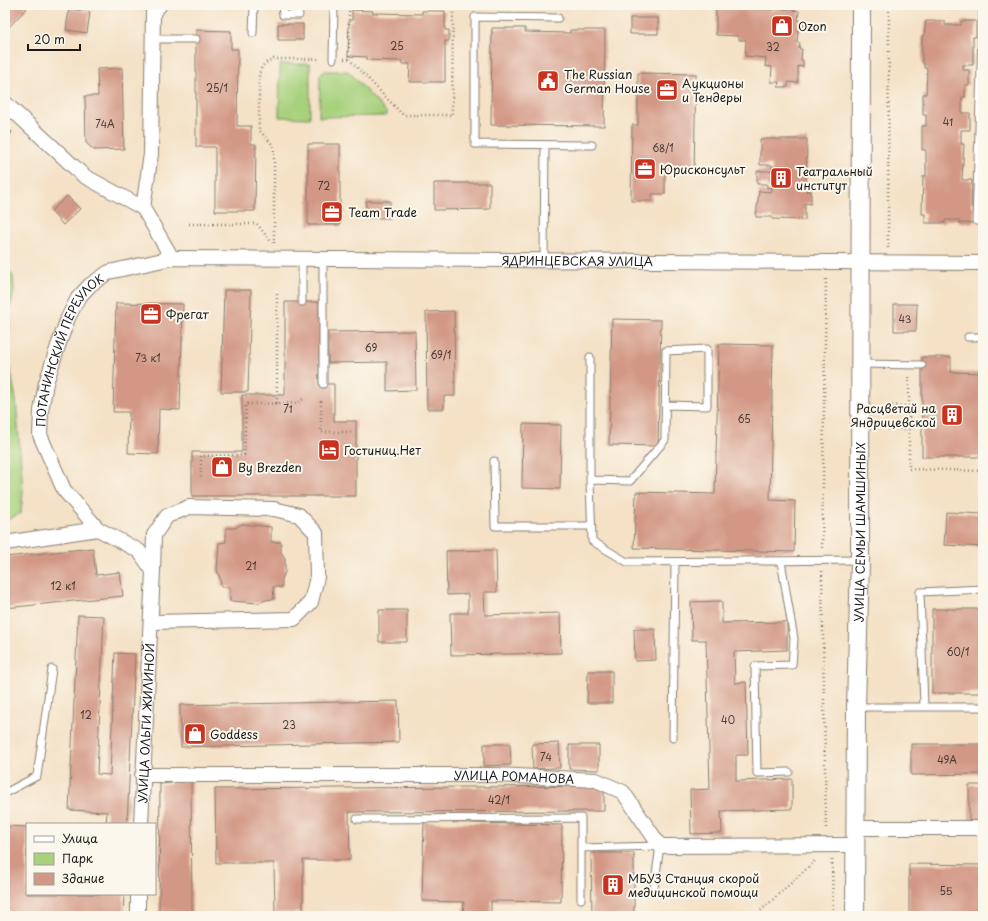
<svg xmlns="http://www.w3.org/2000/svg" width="988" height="921" font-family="'Playpen Sans',sans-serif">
<rect width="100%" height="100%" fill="#fbf7ec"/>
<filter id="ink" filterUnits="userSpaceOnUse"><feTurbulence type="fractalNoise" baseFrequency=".025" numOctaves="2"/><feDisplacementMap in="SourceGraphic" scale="8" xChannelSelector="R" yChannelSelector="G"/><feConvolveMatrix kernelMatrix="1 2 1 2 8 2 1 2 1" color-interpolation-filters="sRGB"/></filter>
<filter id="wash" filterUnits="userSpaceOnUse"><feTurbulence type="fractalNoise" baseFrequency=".012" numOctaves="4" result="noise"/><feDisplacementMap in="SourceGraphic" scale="16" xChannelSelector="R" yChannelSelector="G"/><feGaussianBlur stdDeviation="0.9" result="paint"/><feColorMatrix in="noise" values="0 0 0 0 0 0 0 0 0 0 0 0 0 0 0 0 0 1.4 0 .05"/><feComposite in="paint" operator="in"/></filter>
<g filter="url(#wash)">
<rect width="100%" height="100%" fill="#f4e1c6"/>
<path fill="#a7d17d" stroke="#62764c" d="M280,64H310V118L279,117Z
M325,71H348L386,112V116L319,117L320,75Z
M5,265L13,276L14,291L9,312L10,322L7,349L16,400L23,491L21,513L5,521Z"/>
<g id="blocks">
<path fill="#d39885" d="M5,5H25L27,8L5,31Z
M737,5L755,6V9L774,10V5L783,6V9L799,11L798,21H804L803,30H798L797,43H800L799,49H802L801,60H803V67L798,66V83L788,82V87H778L779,82H771L772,67L765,66L766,58L745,56L746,40H739V36L716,35V8L736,9Z
M69,9L90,12L87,33L66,30Z
M352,10L373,11L372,13L422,14V11H445V30H449V41H445V82H409L410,64H402V61L367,60V57L348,56L349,21H352Z
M630,18H658V34H630Z
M926,21H945V25H961V21H976V37H973V65H963V70H969V85H965V97H962V113H970V130H961V144H964L962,180H972L971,207H974V223H959V220H945V223H925V214H922L923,176H926V150H922V126H926V115H923V94H926L927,68H924V63H922V36L924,35Z
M278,24H303V40H278Z
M492,28H525V32L570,33V30H605L604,126L491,125Z
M196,30L231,31V49H238L237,126H251V144H256L255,211H215V147H196Z
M122,68L124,149L94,150L86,143L85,96H98L97,69Z
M638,73L696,74L694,170H665V194H652V201H631L632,125H638Z
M5,126L12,132L5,141Z
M760,139H807L806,191H811V204L805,203V220L772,219V217H756L759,191L772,192V187L767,188V184H757V171H772V165H760Z
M308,144H340V225H308Z
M434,183H490V209L434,210Z
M67,196L80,209L63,225L51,211Z
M366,201H390V218H366Z
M224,290H251L248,392H221Z
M285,302H319V384H334V421H356V496H192V452H242V395H285Z
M116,303L183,304L180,410L159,409L158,454L128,453L129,412H113Z
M894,304H917L916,331H894Z
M454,311L455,396H444V409H427L426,312Z
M612,319L661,320L658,446L609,445Z
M415,331L416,390L387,391V362L328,363V332Z
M719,344L773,345L770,500L795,501L794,552L634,548L636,492L715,494Z
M922,357H951V372L983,373V457H922Z
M523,424L561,425L560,489L522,488Z
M946,512L983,514V547L944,545Z
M242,524L271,527V542H281V552L285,558V572L282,579V587H273L274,599L265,600L259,603L230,601V587H221L220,578L217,570L219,543L226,542V528H235Z
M93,548L96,575L120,572L123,596L5,608V557Z
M496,550L497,592H484L485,615L560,613L561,653L451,655L450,613H468V594L447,595L446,551Z
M722,601V623L787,622V650L734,652L735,683L746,682L748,755H736V781L792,779V809L721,811L722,833L691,834L690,790L710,789L706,640H692L691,602Z
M932,609H983V693H932Z
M379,610H407V642H379Z
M78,615L104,616L97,774L110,775L115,653L135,654L127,824H106L107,812L69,810Z
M634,629H655L656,660L635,661Z
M588,671H612V703H587Z
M398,701L399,742L181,747L180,705Z
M559,743L560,768L533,769L532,744Z
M484,744H510L511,765L484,766Z
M911,744H983V774L911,775Z
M569,745H599V770L569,769Z
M191,781L192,916L159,915L160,784Z
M969,785H983V821H969Z
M604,786V811L349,812L350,860H303V913H275L274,863H216L215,789Z
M424,822L562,825L561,902L491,901V916H463L464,902L422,901Z
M5,826L27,827V894H124L123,916H5Z
M591,853H634V916H592Z
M909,864L983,865V916H909Z"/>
</g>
</g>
<g filter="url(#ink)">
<use href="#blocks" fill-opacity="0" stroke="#887e71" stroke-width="1"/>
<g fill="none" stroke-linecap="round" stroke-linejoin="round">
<g stroke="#887e71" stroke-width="9">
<path id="service" d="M282,5L283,15H299
M558,18L475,17V144L592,145
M253,33L254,5
M153,39H196
M333,59L334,5
M976,221L983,6
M302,258V302
M323,258V384
M544,259L545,145
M968,337H983
M860,364L922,365
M665,405L707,406V349L666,351L665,440L630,481L590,480L592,541L627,562L860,560
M494,461L495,526H591
M590,480V357
M781,561L794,639L792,665L755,666L757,773L789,772
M856,707H983
M924,707L920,592L983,589
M673,738L675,562
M5,793L37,776L52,669
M357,819L581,818V848L660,846L654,888
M581,899V848"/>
</g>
<g stroke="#887e71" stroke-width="16">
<g id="minor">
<path d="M160,5L153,12L151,154L143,208L172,258"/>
<path d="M5,103L84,176L143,208"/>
<path d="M5,543L98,529"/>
<path d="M152,622L294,619L311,602L317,577L316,533L299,515L274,509L189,507L167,516L154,535L153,571"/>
<path id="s1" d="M142,775H497L596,780L623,792L660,846L855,845"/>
<path id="s2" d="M141,824L153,571L139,551L98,529L64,490L40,435L41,411L46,383L58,346L68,318L78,298L90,285L109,272L172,258L983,263"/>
<path d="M855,828H983"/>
<path d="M138,916V894"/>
</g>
</g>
<g stroke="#887e71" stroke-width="20">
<g id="tertiary">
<path id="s3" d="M855,916L856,707L860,560L861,5"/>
</g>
</g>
<path stroke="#887e71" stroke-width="2.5" stroke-dasharray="1 3" stroke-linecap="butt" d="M344,59H349V5
M349,59L403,115H452L453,5
M189,224H257L272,243
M274,243V150L273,145L259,130V75C261,66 265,62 274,59H321
M888,248L889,5
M909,377V469L983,471
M321,401V432H351
M277,403V291
M888,405L909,406
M888,429H908
M201,477V456L244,455L246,404L297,403L305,398
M822,548L826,277
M822,571L826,830
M832,860L833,916
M755,916L815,861"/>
<use href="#service" stroke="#fff" stroke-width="7"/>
<use href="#minor" stroke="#fff" stroke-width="14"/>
<use href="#tertiary" stroke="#fff" stroke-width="18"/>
</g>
</g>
<defs>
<g id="shop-square" transform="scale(1.15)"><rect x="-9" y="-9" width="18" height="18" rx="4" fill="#c8321e" stroke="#fbf7ec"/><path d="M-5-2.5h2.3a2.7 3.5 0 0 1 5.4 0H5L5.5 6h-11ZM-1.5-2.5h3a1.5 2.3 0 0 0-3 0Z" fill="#fff"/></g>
<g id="civic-square" transform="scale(1.15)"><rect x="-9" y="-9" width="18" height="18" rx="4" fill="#c8321e" stroke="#fbf7ec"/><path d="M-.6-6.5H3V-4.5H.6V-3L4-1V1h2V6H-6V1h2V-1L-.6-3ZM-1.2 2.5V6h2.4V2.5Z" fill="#fff"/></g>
<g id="office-square" transform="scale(1.15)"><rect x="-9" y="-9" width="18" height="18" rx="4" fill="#c8321e" stroke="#fbf7ec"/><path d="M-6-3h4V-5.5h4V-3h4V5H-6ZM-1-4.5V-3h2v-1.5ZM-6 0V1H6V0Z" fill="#fff"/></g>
<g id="building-square" transform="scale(1.15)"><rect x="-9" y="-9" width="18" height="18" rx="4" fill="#c8321e" stroke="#fbf7ec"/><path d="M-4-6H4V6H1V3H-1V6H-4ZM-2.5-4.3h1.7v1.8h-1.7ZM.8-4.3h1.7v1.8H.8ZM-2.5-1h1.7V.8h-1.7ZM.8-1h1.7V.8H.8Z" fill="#fff"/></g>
<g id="hotel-square" transform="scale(1.15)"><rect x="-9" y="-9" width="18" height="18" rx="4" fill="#c8321e" stroke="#fbf7ec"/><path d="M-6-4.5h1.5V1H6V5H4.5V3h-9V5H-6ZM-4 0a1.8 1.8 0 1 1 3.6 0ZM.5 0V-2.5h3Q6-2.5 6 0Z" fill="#fff"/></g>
</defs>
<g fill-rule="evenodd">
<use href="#shop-square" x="782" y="26"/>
<use href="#civic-square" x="548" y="81"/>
<use href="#office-square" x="667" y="90"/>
<use href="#office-square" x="645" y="169"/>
<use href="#building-square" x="781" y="178"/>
<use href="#office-square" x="332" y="212"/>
<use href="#office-square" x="151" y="314"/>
<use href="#building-square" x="952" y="415"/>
<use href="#hotel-square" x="329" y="450"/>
<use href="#shop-square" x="222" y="467"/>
<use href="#shop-square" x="195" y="734"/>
<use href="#building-square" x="613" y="885"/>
</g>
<g text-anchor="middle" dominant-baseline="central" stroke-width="4" stroke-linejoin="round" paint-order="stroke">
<g font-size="10" fill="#4a3b36">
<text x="397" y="45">25</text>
<text x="773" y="46">32</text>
<text x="217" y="87">25/1</text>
<text x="948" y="121">41</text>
<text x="105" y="123">74А</text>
<text x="663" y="147">68/1</text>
<text x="324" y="185">72</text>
<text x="905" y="318">43</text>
<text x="371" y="347">69</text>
<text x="441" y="354">69/1</text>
<text x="148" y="357">73 к1</text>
<text x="288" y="408">71</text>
<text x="744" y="418">65</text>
<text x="251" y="565">21</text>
<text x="63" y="585">12 к1</text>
<text x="958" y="651">60/1</text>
<text x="86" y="714">12</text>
<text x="728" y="719">40</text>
<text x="289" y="724">23</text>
<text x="546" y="756">74</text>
<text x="947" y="759">49А</text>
<text x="499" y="799">42/1</text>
<text x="946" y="890">55</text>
</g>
<g font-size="12" fill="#1c1c1c" stroke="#fbf7ec" text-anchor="start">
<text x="798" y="26">Ozon</text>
<text x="564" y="74">The Russian<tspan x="564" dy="14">German House</tspan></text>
<text x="682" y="83">Аукционы<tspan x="682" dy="14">и Тендеры</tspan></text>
<text x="660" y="169">Юрисконсульт</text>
<text x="796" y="171">Театральный<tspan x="796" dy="14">институт</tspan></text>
<text x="348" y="212">Team Trade</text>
<text x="166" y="314">Фрегат</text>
<text x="936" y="408" text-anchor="end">Расцветай на<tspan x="936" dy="14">Яндрицевской</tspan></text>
<text x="344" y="450">Гостиниц.Нет</text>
<text x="238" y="467">By Brezden</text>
<text x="210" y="734">Goddess</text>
<text x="628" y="878">МБУЗ Станция скорой<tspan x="628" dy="14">медицинской помощи</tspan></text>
</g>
<g font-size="12" fill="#1c1c1c" stroke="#fbf7ec">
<text stroke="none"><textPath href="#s2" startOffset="1090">ЯДРИНЦЕВСКАЯ УЛИЦА</textPath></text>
<text stroke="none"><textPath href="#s2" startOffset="528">ПОТАНИНСКИЙ ПЕРЕУЛОК</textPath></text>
<text stroke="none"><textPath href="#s3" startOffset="384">УЛИЦА СЕМЬИ ШАМШИНЫХ</textPath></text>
<text stroke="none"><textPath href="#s2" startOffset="101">УЛИЦА ОЛЬГИ ЖИЛИНОЙ</textPath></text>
<text stroke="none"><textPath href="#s1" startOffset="372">УЛИЦА РОМАНОВА</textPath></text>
</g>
</g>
<rect width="988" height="921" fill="none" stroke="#fbf7ec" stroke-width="20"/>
<rect x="26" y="823" width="130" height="72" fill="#fbf7ec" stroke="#a29f99"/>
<rect x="34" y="836" width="20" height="6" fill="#ffffff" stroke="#a29f99"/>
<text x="62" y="843" font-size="12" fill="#1c1c1c">Улица</text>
<rect x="34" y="853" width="20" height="12" fill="#a7d17d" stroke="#a29f99"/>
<text x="62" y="863" font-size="12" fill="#1c1c1c">Парк</text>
<rect x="34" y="873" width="20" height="12" fill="#d39885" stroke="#a29f99"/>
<text x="62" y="883" font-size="12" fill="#1c1c1c">Здание</text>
<path d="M28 44v6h52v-6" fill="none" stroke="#1c1c1c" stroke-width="2"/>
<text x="34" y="44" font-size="12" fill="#1c1c1c" stroke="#fbf7ec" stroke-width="3" paint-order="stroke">20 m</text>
</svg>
